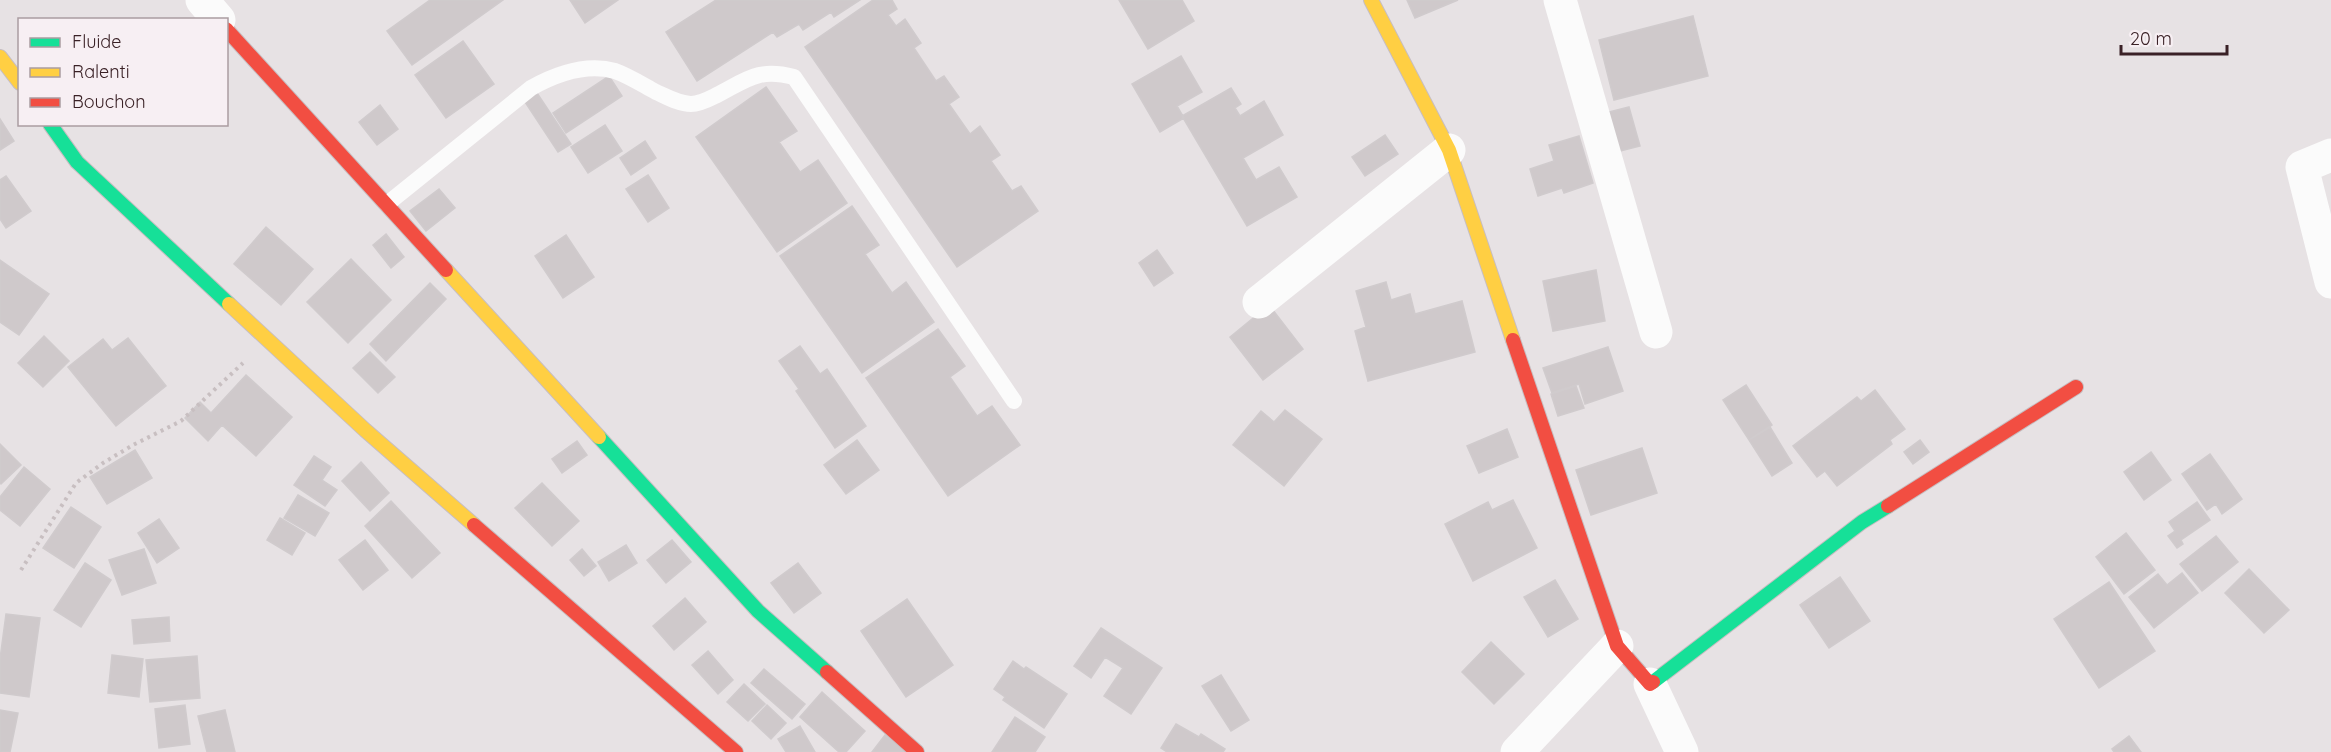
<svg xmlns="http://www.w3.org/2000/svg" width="2331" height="752" font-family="Quicksand,sans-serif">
<rect width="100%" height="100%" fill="#e7e2e4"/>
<path fill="#cfc9cb" stroke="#d0cbcd" stroke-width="1.5" d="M430,0H503L412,65L387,31Z
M570,0H618L585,23Z
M716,0H860L834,17L831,12L803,30L799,24L777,37L773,32L697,81L666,32Z
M873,0H892L897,9L888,15L896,26L905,19L921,43L914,48L936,81L944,76L959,97L949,104L970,134L980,126L1000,155L991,161L1012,191L1021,186L1038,211L957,267L805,47Z
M1119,0H1182L1194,21L1148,49Z
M1407,0H1458L1415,18Z
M1693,16L1708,76L1614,100L1599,40Z
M463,41L494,84L446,118L415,75Z
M1181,56L1202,92L1177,106L1184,118L1160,132L1132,84Z
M609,76L622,96L566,133L553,113Z
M766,87L797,131L779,142L800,172L818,160L847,203L777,252L696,137Z
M1231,88L1241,104L1235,108L1240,116L1264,101L1283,135L1243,158L1256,180L1279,167L1297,197L1247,226L1182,116Z
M535,90L571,144L558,152L523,99Z
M380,105L398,129L377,145L359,122Z
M1629,107L1640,146L1616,152L1605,113Z
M0,119L14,141L0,150Z
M605,125L622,151L588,173L571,147Z
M1385,135L1398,154L1365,176L1352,157Z
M1579,136L1593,183L1564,193L1562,188L1538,196L1530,169L1554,161L1549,145Z
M645,141L656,158L631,175L620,158Z
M648,175L669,208L648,222L626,189Z
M6,176L31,211L6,228L0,219V180Z
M439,189L455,208L426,231L410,211Z
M852,206L879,245L865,254L892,293L906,282L934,322L862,373L780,256Z
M266,227L313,269L281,305L234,264Z
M386,234L404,257L391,268L373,245Z
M566,235L594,277L563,298L535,256Z
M1157,250L1173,273L1154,286L1139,263Z
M351,259L391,300L348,343L307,302Z
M0,260L49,294L19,335L0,322Z
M1596,270L1605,321L1553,331L1543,281Z
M1386,282L1391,300L1410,294L1415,314L1462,301L1475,352L1368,381L1355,331L1366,327L1356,291Z
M430,283L446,299L386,361L370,344Z
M1269,305L1303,349L1263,380L1230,337Z
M938,329L965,366L950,377L977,416L992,406L1020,445L948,496L866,378Z
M44,336L69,361L43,387L18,363Z
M128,338L166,386L116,426L68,367L103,339L112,350Z
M800,346L820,374L827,369L866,426L835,448L796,391L799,389L779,361Z
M1608,347L1623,391L1585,404L1579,384L1552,393L1543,368Z
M370,352L395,377L378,393L353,368Z
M246,375L292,417L256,456L222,425L208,441L185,418L200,402L211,413Z
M1746,385L1772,425L1749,440L1723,400Z
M1576,386L1584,408L1558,416L1551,394Z
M1875,390L1905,429L1890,440L1892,444L1837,486L1825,471L1817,477L1793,446L1857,397L1861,401Z
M1285,410L1322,439L1284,486L1233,445L1261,411L1274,422Z
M1770,427L1792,463L1772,476L1749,440Z
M1507,429L1518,457L1479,473L1467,446Z
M857,440L879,470L846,494L824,465Z
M1920,440L1929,452L1913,464L1904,452Z
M577,441L587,455L562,473L552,459Z
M0,444L21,465L1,484L0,483Z
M1642,448L1657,493L1591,515L1576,470Z
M135,450L152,478L107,504L90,477Z
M2151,452L2171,480L2144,500L2124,472Z
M2210,454L2242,499L2222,514L2216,504L2207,510L2182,474Z
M314,456L331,467L322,480L337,490L325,506L294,485Z
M361,462L389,493L370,511L342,481Z
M24,467L50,489L20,526L0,510V497Z
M542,483L579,521L552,546L515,508Z
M298,495L329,513L315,536L284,518Z
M1513,500L1537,548L1473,581L1445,524L1488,502L1492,510Z
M391,501L440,553L412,578L365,526Z
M2197,502L2210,520L2181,540L2183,544L2177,548L2168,536L2175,531L2169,522Z
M71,507L101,527L74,568L43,548Z
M280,518L305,533L292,555L267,540Z
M159,519L179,548L157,563L138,533Z
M2126,533L2155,570L2124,594L2096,557Z
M2216,536L2238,562L2202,591L2180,564Z
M365,540L388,570L363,590L339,560Z
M672,540L691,562L666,583L647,560Z
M626,545L637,563L609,581L598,562Z
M144,549L156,583L122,595L109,560Z
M582,549L596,566L584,576L570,560Z
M85,563L111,580L81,627L54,610Z
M798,563L821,593L794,613L771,583Z
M2249,569L2289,610L2264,633L2225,593Z
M2182,573L2198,593L2154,628L2129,597L2158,574L2167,585Z
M1840,577L1870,621L1829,648L1800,605Z
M1555,580L1578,619L1548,637L1524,597Z
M2109,582L2155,651L2099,688L2054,619Z
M685,598L706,622L674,650L653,626Z
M907,599L953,665L906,697L861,631Z
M6,614L40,618L29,697L0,693V659Z
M169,617L170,641L134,644L132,620Z
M1101,628L1162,668L1131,714L1104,696L1123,668L1105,657L1091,678L1074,666Z
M1491,642L1524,674L1494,704L1462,672Z
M708,651L733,680L718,694L692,665Z
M112,655L143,659L139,697L108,693Z
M197,656L200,698L150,702L146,660Z
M1013,661L1024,669L1026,667L1067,694L1044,728L1003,700L1005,697L994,689Z
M764,669L805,704L792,719L751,683Z
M1221,675L1249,720L1231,731L1202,686Z
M744,684L765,704L748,721L727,702Z
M822,692L865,731L846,752H839L800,717Z
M185,705L190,744L159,748L155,709Z
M767,705L786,723L771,739L752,721Z
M0,710L18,713L10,752H0Z
M225,710L235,752H207L198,716Z
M1015,717L1045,737L1035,752H992Z
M1176,724L1199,737L1201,734L1225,749L1223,752H1167L1161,748Z
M800,726L815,752H786L778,739Z
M885,735L907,752H872Z
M2129,736L2141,752H2114L2112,749Z"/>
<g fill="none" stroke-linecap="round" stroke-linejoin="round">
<g stroke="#c7bec1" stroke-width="16">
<path id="fast" d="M50,124L77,162L229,304
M599,437L758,611L827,672
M1653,682L1862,522L1888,506"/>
</g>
<g stroke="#c7bec1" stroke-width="16">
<path id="slow" d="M1371,0L1449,150L1513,340
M0,57L20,83
M446,270L599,437
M229,304L365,430L474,525"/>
</g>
<g stroke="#c7bec1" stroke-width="16">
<path id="jam" d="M226,29L446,270
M1513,340L1617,646L1650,684L1653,682
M1888,506L2076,387
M474,525L736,752
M827,672L917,752"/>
</g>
<path stroke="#c8bfc1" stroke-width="4" stroke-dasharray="3 4.5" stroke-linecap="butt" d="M21,570L76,483L103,463L133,445L181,421L243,363"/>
<path stroke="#fbfbfb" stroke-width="16" d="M387,204L531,88C556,74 586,63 615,71C629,76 643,85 656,92C667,97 679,104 691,104C700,104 709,99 717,95C748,79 758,68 794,77L1014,401"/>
<path stroke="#fbfbfb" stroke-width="33" d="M202,0L219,20
M1560,0L1656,332
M2331,155L2302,167L2331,282
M1259,302L1449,150
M1650,684L1682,752
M1517,752L1617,646"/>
<use href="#fast" stroke="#16e098" stroke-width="14"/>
<use href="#slow" stroke="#ffcf43" stroke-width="14"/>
<use href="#jam" stroke="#f24e42" stroke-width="14"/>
</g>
<rect x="18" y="18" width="210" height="108" fill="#f7eff3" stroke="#ab9da1" stroke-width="1.5"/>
<rect x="30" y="38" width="30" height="9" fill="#16e098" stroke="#ab9da1" stroke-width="1.5"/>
<text x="72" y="48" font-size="18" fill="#3a2126">Fluide</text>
<rect x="30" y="68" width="30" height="9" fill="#ffcf43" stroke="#ab9da1" stroke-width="1.5"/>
<text x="72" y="78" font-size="18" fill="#3a2126">Ralenti</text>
<rect x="30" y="98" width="30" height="9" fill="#f24e42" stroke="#ab9da1" stroke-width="1.5"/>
<text x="72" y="108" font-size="18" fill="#3a2126">Bouchon</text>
<path d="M2121 45v9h106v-9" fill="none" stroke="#3a2126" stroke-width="3"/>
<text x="2130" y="45" font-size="18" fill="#3a2126" stroke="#f7eff3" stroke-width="4.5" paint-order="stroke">20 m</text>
</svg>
